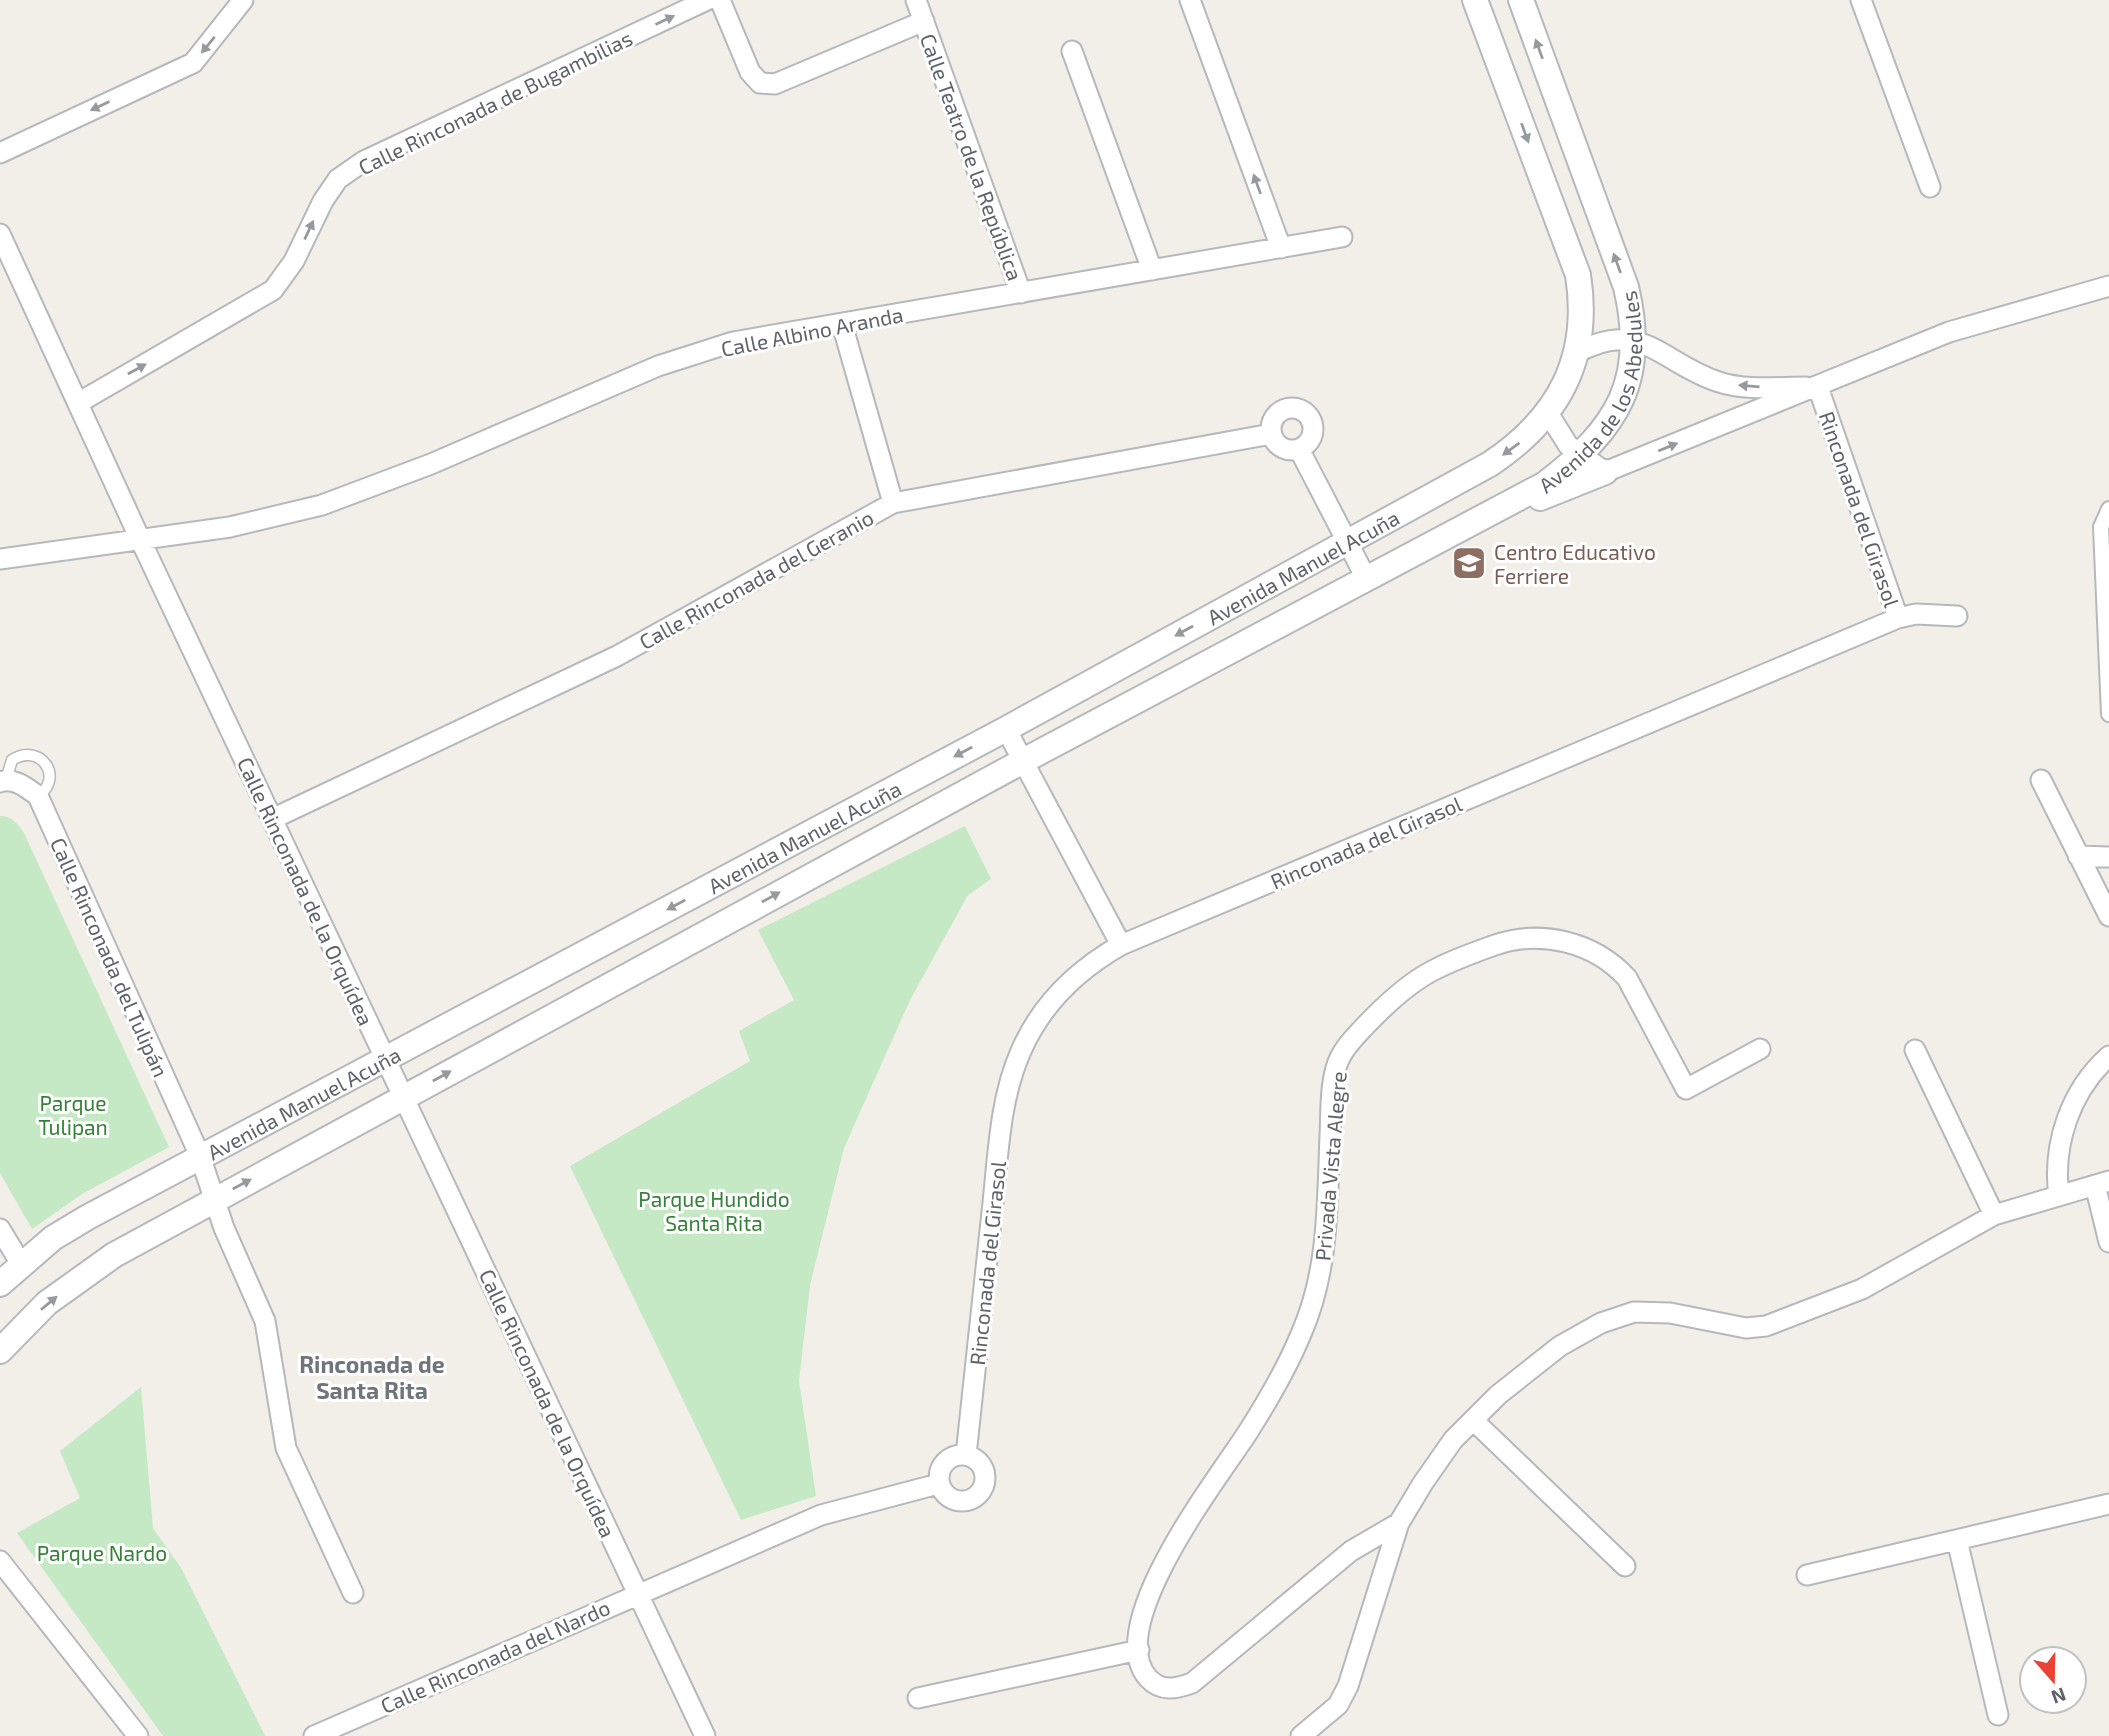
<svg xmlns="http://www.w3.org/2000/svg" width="2109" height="1736" font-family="'Exo 2',sans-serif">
<rect width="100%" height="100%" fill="#f1efe8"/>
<path fill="#c5e8c5" d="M0,816C12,816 18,824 24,833L169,1147L82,1194L32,1229L0,1173Z
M965,826L991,879L968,895L910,1000L844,1148L810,1285L799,1381L816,1496L741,1520L570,1166L750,1061L739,1031L794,1000L758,930Z
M141,1387L153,1528L181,1568L265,1736H163L17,1533L80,1498L60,1451Z"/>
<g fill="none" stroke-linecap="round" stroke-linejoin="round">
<g stroke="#b5b8bc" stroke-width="13">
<path id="service" d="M6,780L12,760C40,742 65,777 38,796"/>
</g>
<g stroke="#b5b8bc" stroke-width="18">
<path id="pedestrian" d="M2109,509L2101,527L2109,714"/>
</g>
<g stroke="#b5b8bc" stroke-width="23">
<path id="minor" d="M720,0L750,72L760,83L775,84L924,21
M916,0L1021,293
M1190,0L1281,248
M1861,0L1930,187
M1072,51L1152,270
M0,153L193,63L243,0
M0,234L140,539L705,1736
M842,324L893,503
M1575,354C1641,316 1662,364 1719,382C1746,391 1778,387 1806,387
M1818,387L1898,618
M78,403L273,290L294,261L323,201L338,179L364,161L707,0
M1271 429a21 21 0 1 1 42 0a21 21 0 1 1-42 0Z
M1548,413L1568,445L1605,472L1949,332L2109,286
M1299,449L1366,578
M0,559L230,527L322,505L431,464L658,366L733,342L1342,237
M1006,729L1121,945
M2041,780L2109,916
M0,782C14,777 27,788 38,796L200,1156L224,1228L265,1321L286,1448L353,1593
M272,819L617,656L893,503L1271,434
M2078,856L2109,857
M1915,1050L1994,1215
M2095,1185L2109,1242
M2059,1196C2052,1145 2070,1091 2109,1056
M0,1229L21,1264
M1473,1420L1625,1566
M966,1455C975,1374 983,1293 992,1212C998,1159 999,1100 1021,1051C1041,1005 1077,970 1121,945L1898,618L1916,614L1957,616
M939 1478a23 23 0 1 1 46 0a23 23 0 1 1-46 0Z
M1399,1523L1351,1551L1192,1683C1176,1689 1161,1692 1148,1678C1102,1626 1219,1477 1248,1432C1267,1402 1287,1368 1301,1334C1329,1271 1327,1205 1330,1136C1331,1114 1330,1089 1336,1068C1341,1050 1354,1038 1366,1025C1412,977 1433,967 1495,945C1541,929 1594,942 1627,978L1686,1089L1760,1049
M1957,1540L1998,1715
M0,1561L138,1736
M1807,1575L2109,1504
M918,1698L1139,1650
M314,1736L821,1515L938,1484
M1301,1736L1338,1705L1348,1686L1399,1523L1423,1483L1453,1440L1498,1395L1560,1346L1601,1323L1634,1312L1670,1313L1746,1328L1766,1326L1862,1289L1994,1215L2109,1181"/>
</g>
<g stroke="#b5b8bc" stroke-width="28">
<g id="tertiary">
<path d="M1540,498L1605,472"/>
<path id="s1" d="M0,1284L53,1238L88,1217L1006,729L1490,464C1559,418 1591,358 1578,275L1475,0"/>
<path id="s2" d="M0,1351L47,1303L114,1255L1023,761L1545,484C1618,428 1648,380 1626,287L1521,0"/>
</g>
</g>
<use href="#service" stroke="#fff" stroke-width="10"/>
<use href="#pedestrian" stroke="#fff" stroke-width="14"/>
<use href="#minor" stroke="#fff" stroke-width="19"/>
<use href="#tertiary" stroke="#fff" stroke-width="24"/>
</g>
<defs><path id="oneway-solid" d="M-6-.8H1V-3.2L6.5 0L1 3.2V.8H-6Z" transform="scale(1.75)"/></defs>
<g fill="#979a9d">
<use href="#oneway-solid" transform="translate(665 20) rotate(-25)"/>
<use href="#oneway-solid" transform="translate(208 45) rotate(129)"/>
<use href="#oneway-solid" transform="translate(1539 49) rotate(-110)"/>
<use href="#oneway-solid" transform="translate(100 106) rotate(155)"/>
<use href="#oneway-solid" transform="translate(1525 133) rotate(70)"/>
<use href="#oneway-solid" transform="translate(1257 184) rotate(-110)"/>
<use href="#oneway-solid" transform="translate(309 230) rotate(-65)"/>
<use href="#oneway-solid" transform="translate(1617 263) rotate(-110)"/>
<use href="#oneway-solid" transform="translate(137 369) rotate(-29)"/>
<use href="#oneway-solid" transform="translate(1749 386) rotate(-175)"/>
<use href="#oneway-solid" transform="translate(1668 447) rotate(-22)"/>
<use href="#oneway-solid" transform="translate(1511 449) rotate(144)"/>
<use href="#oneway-solid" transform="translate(1184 631) rotate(151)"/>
<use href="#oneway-solid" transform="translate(963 752) rotate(152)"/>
<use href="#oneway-solid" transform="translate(771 897) rotate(-29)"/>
<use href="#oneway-solid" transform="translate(676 905) rotate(152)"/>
<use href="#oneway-solid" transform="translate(442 1076) rotate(-29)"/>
<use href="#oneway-solid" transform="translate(242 1184) rotate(-28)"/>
<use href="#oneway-solid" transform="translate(49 1303) rotate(-40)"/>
</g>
<defs>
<g id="school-square" transform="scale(1.75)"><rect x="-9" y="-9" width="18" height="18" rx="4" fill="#8d6e63" stroke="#fff"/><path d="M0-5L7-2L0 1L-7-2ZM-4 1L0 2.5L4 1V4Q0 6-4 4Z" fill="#fff"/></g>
</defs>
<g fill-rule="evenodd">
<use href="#school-square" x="1469" y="563"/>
</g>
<g text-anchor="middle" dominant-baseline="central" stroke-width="6" stroke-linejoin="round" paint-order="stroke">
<g font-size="21" fill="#5f6368" stroke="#fff">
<text transform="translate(495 102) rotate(-26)">Calle Rinconada de Bugambilias</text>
<text transform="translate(972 157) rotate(70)">Calle Teatro de la República</text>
<text transform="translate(812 331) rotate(-11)">Calle Albino Aranda</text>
<text stroke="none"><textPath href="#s2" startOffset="1885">Avenida de los Abedules</textPath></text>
<text transform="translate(1860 509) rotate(71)">Rinconada del Girasol</text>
<text stroke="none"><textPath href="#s1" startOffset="1489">Avenida Manuel Acuña</textPath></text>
<text transform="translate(756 579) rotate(-29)">Calle Rinconada del Geranio</text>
<text stroke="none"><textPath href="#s1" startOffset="922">Avenida Manuel Acuña</textPath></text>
<text transform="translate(1366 842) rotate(-23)">Rinconada del Girasol</text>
<text transform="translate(306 891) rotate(65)">Calle Rinconada de la Orquídea</text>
<text transform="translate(110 957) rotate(66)">Calle Rinconada del Tulipán</text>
<text stroke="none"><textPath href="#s1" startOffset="355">Avenida Manuel Acuña</textPath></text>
<text transform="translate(1330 1166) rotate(-85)">Privada Vista Alegre</text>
<text transform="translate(987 1263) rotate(-84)">Rinconada del Girasol</text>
<text transform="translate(548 1403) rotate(65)">Calle Rinconada de la Orquídea</text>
<text transform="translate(495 1656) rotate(-24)">Calle Rinconada del Nardo</text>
</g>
<g font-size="21" fill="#785e54" stroke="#fff" text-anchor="start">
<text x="1494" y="551">Centro Educativo<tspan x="1494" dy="24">Ferriere</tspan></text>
</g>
<g font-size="21" fill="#348238" stroke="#fff">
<text x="73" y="1102">Parque<tspan x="73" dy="24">Tulipan</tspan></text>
<text x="714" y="1198">Parque Hundido<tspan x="714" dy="24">Santa Rita</tspan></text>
<text x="102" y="1552">Parque Nardo</text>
</g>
<g font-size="23" font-weight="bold" fill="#70757a" stroke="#fff">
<text x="372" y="1364">Rinconada de<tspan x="372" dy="26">Santa Rita</tspan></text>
</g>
</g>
<g transform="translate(2053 1680) rotate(160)"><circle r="33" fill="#ffffff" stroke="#bfc1c3" stroke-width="2"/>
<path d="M0-5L12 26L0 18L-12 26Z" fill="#ea4335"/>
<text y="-10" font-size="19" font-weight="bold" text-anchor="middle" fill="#5f6368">N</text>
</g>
</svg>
